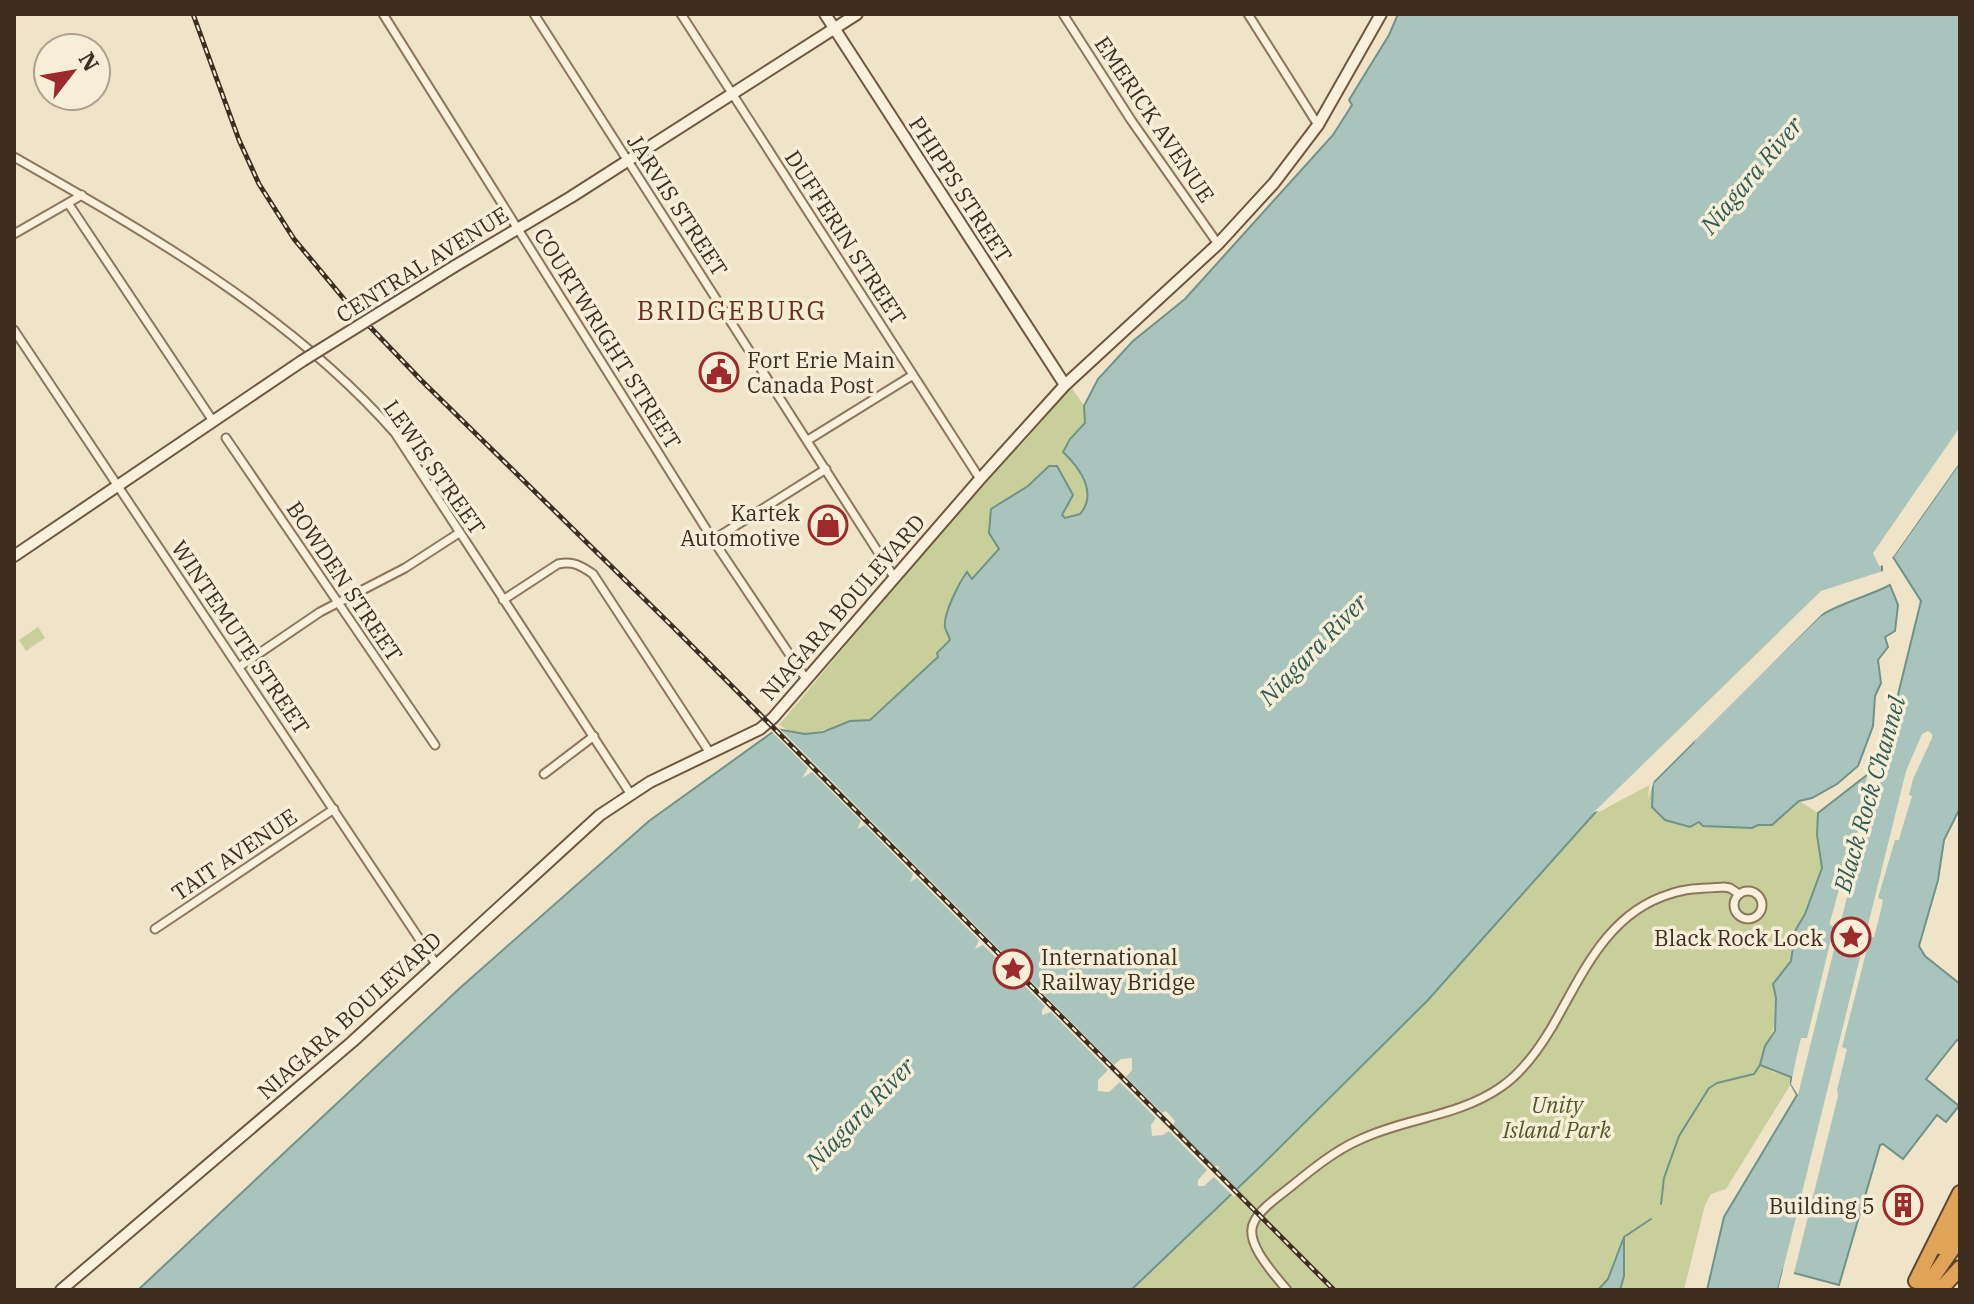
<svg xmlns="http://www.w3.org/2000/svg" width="1974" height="1304" font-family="'IBM Plex Serif',serif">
<rect width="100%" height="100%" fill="#f0e4c8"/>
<path fill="#c9cf9b" d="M1070,385L1084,406L1086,423L1070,439C1071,448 1072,457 1076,465C1084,483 1095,497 1080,515L1065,518L1062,515L1066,505L1049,466L1028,486L991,509V530L999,549L972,579L967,573L946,614L945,628L950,640L937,652L939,656L867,721L805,734L788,730L779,725L1019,438Z
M38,627L45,638L26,651L19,640Z
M1653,783L1703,826L1752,828L1758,825H1772L1799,801L1818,813L1817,835L1822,868L1805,914L1795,931L1791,961L1773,984C1778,1006 1778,1027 1765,1046L1773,1072L1792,1077L1791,1084L1726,1189L1711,1194L1705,1205L1684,1290H1131L1262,1165L1428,1000L1593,815Z"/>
<path fill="#a9c4bc" stroke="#6f938a" stroke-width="2" d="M1398,14H1960V443L1882,555V573L1819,595L1593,815L1428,1000L1262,1165L1131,1290H138L461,987L649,821L777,729L805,734L823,732L850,721L870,720L938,657L937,653L950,640C949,636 946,632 945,627C943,614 959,583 967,572L972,579L999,549L989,533L991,509L1028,486L1049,466H1057L1073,495L1062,515L1065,518L1080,514C1098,493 1080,468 1063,452L1070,439L1085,423L1084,406L1098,379L1133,341L1185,299L1333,135L1352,105L1349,100L1389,35Z
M1960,462V808L1944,840L1938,880L1919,946L1925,956L1960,984V1042L1957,1040L1926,1079L1959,1106L1946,1122L1937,1115L1903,1159L1883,1144L1880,1145L1839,1285L1783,1270L1778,1290H1707L1724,1217L1797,1095L1791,1084V1077L1760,1065L1765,1046L1775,1031L1776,998L1773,984L1791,961L1795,931L1805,914L1822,868L1817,835L1818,813L1881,764L1921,601L1893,557Z
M1890,585L1898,605L1895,631L1885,637L1888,647L1878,660L1881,683L1875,696L1873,726L1858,766L1837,784L1812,798L1799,801L1772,825H1758L1752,828L1703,826L1699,822L1690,827L1665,820L1652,807L1653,783L1693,743L1696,736L1820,616C1842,602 1867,597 1890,585Z
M1624,1237V1276L1620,1290H1598L1608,1279Z"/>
<path fill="#f0e4c8" d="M1960,427V450L1886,557L1883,556L1886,565L1879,566L1873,553Z
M1960,458V462L1893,557L1889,558Z
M1886,570L1884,577L1821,599L1604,810L1594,812L1821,591Z
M1888,581L1892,582L1827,609L1654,781L1648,799L1650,780L1690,740L1693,733L1817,614L1833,603L1867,592Z
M776,725L1114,1065L1121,1059L1132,1058V1070L1126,1077L1162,1113L1166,1111L1175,1121L1173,1125L1214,1166H1219L1218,1170L1240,1192L1234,1197L1214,1177L1204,1186H1198V1180L1207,1170L1169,1131L1163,1135L1152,1136L1151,1125L1156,1118L1120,1082L1109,1092L1098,1091V1080L1108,1070L1051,1012L1042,1015V1010L1045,1006L983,945L975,949L979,940L917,878L910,882L913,874L865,825L857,829L861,821L812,772L802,778L808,768L770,730Z
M1928,731L1932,734V738L1913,779L1909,795L1912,796L1901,832L1899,840H1895L1878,898L1883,900L1880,914L1874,937H1870L1842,1047L1847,1049L1837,1090L1838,1096L1793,1277L1786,1275L1782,1290H1778L1906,771L1922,734Z
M1881,764L1868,812L1798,1095L1791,1084L1796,1059L1801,1038H1807L1834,927L1830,925V922L1839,889H1843L1858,830L1854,829L1856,821L1868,774Z"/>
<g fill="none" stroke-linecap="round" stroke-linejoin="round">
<path stroke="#6f938a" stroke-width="2" d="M1661,1204L1664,1178L1679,1136L1709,1088L1717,1083L1754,1074L1760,1065
M1624,1237L1651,1219"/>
<g stroke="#8d765c" stroke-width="11">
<path id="street" d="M383,14L713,540L806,679
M534,14L894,577
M681,14L980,479
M1063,14L1131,120L1218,244
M1248,14L1318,125
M14,157C151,235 290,314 395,433L630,793
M68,203L213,421
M14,234L82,195
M14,330L436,964
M226,438L435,745
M808,440L913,375
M713,540L826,469
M503,600L558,564C573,561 580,565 593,574L710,753
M239,667L320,612L405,568L459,533
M544,774L594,736
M1734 905a14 14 0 1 1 28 0a14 14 0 1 1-28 0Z
M155,929L334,809
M1287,1290C1275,1275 1243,1242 1254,1222C1260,1209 1278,1197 1289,1188C1310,1171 1334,1151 1359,1140C1404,1118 1458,1117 1501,1087C1523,1072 1539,1049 1552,1027C1582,975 1607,913 1670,894C1687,888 1706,888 1724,887L1730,888L1739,894"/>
</g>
<g stroke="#6f573f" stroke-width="14">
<path id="secondary" d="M825,14L1065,385
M455,266L571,197L857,14
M14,556L302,361
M61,1290L352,1042L600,815L650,782L760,729L773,718L980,479L1065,385L1218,244L1274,183L1318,125L1381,14"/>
</g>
<g stroke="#5b4430" stroke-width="18">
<path id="highway" d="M1940,1247L1960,1218
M1916,1281L1960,1193
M1924,1290L1960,1238
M1940,1290L1960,1268"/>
</g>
<use href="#street" stroke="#faf1dc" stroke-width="7"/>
<use href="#secondary" stroke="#faf1dc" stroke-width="10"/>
<use href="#highway" stroke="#e0a458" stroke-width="14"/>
<g stroke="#3d2e20" stroke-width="5">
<path id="rail" d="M193,14L239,140L259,184L294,239L349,305L421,380L673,627L1334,1290"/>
</g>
<use href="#rail" stroke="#f7eed8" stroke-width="2" stroke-dasharray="6" stroke-linecap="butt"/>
<g stroke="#6f573f" stroke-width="14" stroke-linecap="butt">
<path id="secondary-bridge" d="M302,361L455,266"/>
</g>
<use href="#secondary-bridge" stroke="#faf1dc" stroke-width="10"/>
</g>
<defs>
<g id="civic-ring" transform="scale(2)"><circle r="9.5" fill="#f7eed8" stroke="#9e2a2b" stroke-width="1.5"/><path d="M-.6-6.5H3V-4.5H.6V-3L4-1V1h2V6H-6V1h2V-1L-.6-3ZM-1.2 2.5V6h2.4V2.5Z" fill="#9e2a2b"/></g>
<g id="shop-ring" transform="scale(2)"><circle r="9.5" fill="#f7eed8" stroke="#9e2a2b" stroke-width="1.5"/><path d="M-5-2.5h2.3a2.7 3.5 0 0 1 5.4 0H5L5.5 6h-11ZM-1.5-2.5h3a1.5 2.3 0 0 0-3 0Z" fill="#9e2a2b"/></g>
<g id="sight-ring" transform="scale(2)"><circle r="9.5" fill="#f7eed8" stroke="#9e2a2b" stroke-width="1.5"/><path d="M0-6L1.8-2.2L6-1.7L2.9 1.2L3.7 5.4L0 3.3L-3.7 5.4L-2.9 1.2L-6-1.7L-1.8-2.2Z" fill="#9e2a2b"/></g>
<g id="building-ring" transform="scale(2)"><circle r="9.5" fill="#f7eed8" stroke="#9e2a2b" stroke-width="1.5"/><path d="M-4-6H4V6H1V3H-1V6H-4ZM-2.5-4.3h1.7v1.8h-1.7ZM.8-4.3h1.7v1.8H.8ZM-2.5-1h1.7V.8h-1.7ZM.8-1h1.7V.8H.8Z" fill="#9e2a2b"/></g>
</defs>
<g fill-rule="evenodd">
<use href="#civic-ring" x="719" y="372"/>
<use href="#shop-ring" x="828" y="525"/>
<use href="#sight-ring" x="1851" y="937"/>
<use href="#sight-ring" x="1013" y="969"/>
<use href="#building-ring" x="1903" y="1205"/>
</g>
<g text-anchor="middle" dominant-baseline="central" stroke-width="7" stroke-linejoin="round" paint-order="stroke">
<g font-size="22" fill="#3d2e20" stroke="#f7eed8">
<text transform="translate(1155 119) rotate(56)">EMERICK AVENUE</text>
<text transform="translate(961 189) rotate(57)">PHIPPS STREET</text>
<text transform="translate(678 205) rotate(57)">JARVIS STREET</text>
<text transform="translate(846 237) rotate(57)">DUFFERIN STREET</text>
<text transform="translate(422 264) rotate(-32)">CENTRAL AVENUE</text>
<text transform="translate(608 338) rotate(58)">COURTWRIGHT STREET</text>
<text transform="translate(435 467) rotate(55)">LEWIS STREET</text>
<text transform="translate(345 581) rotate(56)">BOWDEN STREET</text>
<text transform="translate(842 607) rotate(-49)">NIAGARA BOULEVARD</text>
<text transform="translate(241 637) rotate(56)">WINTEMUTE STREET</text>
<text transform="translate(234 854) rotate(-34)">TAIT AVENUE</text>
<text transform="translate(349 1015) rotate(-42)">NIAGARA BOULEVARD</text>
</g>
<g font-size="22" fill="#3d2e20" stroke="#f7eed8" text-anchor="end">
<text x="747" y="359" text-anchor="start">Fort Erie Main<tspan x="747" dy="25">Canada Post</tspan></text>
<text x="800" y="512">Kartek<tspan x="800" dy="25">Automotive</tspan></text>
<text x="1823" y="937">Black Rock Lock</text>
<text x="1041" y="956" text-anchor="start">International<tspan x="1041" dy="25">Railway Bridge</tspan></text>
<text x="1875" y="1205">Building 5</text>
</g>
<g font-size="22" font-style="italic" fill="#4d5a26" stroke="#f7eed8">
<text x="1557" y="1104">Unity<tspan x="1557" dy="25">Island Park</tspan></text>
</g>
<g font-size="24" font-style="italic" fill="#2f5d5a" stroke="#f7eed8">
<text transform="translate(1751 175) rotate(-50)">Niagara River</text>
<text transform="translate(1313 649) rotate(-46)">Niagara River</text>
<text transform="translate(1869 794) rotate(-74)">Black Rock Channel</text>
<text transform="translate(860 1113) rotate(-46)">Niagara River</text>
</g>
<g font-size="26" letter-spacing="2" fill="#6b2e1e" stroke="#f7eed8">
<text x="732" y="310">BRIDGEBURG</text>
</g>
</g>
<rect width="1974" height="1304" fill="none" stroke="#3d2e20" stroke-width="32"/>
<g transform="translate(72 72) rotate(59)"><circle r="38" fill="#f7eed8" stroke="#ada18e" stroke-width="2"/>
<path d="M0-6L14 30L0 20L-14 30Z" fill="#9e2a2b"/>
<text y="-12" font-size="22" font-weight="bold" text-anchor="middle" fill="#3d2e20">N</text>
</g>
</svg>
